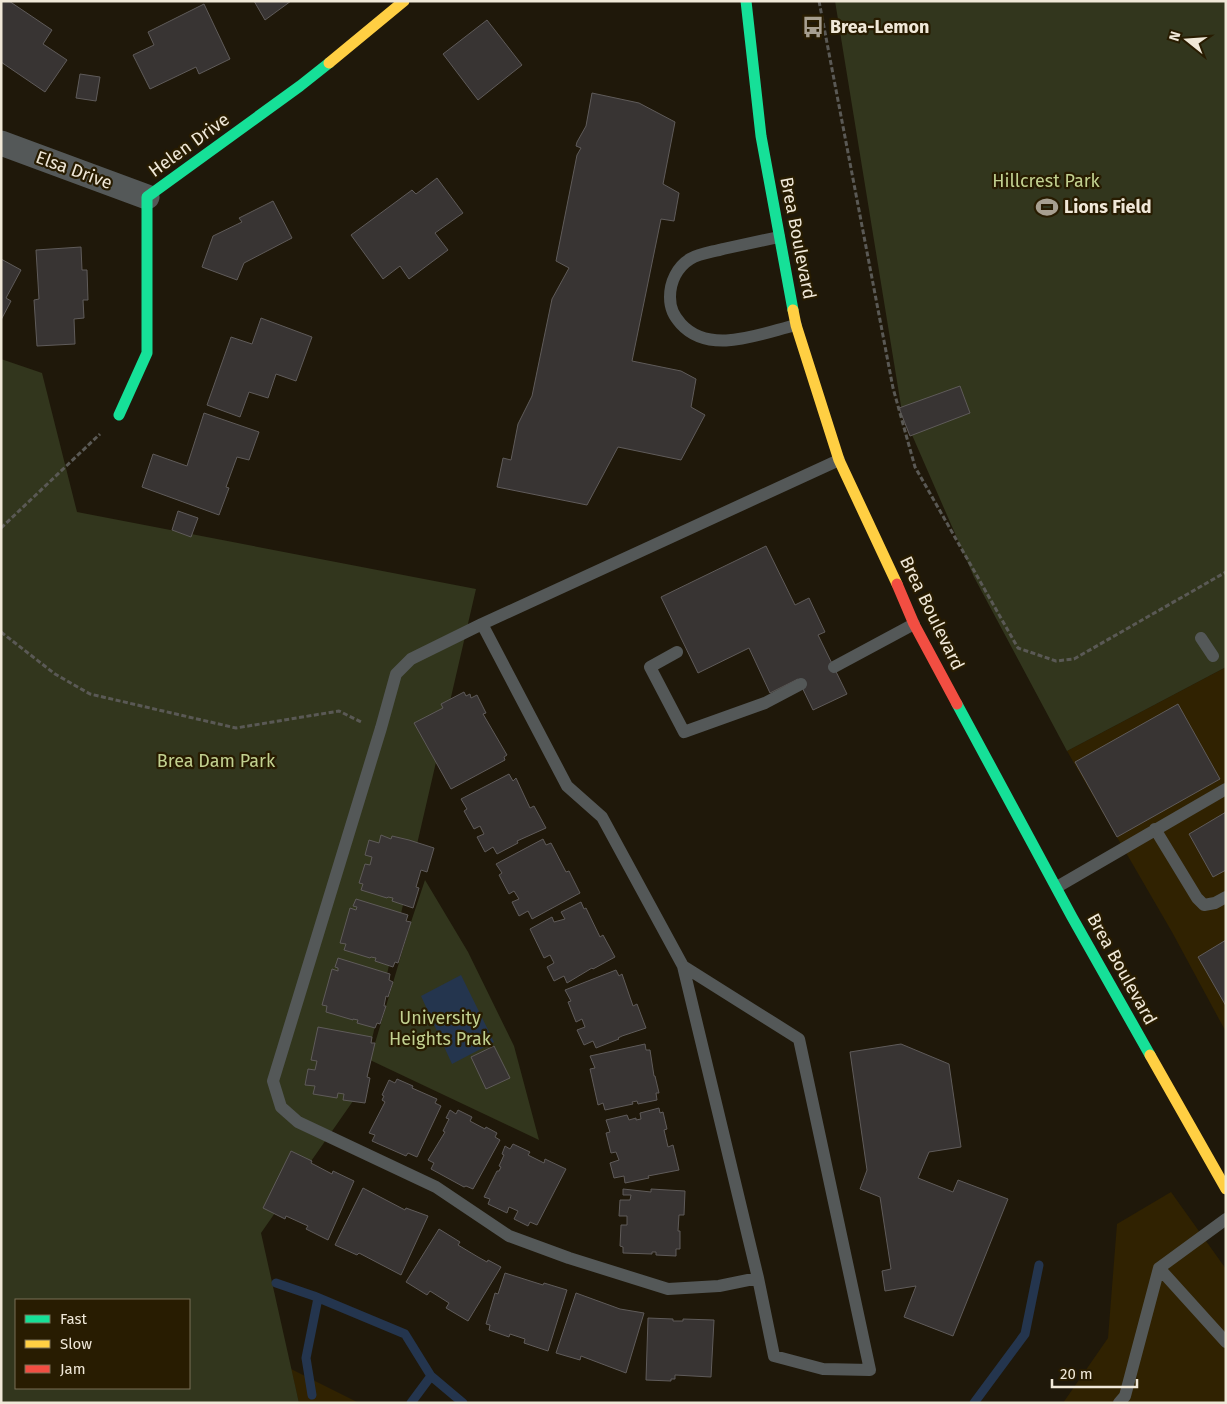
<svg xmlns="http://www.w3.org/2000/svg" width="1227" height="1404" font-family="'Fira Sans',sans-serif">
<rect width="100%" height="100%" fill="#1f180a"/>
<path fill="#302201" d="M1226,667V1032L1172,932L1067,751Z
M1171,1192L1226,1269V1403H1063L1108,1338L1117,1224Z
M291,1369L359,1403H299Z"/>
<path fill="#32361d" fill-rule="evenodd" d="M835,1H1226V667L1067,751L974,577L902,412Z
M1,359L42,373L77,512L476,589L360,1091L261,1233L299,1403H1ZM16,1300H189V1388H16Z
M425,880L468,952L514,1046L539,1140L370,1060L411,922Z"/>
<path fill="#24354e" d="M461,975L494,1042L452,1064L421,996Z"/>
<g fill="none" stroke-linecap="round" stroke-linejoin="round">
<path stroke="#24354e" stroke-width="9" d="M276,1283L314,1296L405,1334L431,1376L463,1403
M312,1395L306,1358L318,1298
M411,1403L431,1376
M974,1403L1025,1334L1039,1265"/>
</g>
<path fill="#383433" stroke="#5f5b5a" d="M1,1H9L52,30L43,44L67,60L45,92L1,62Z
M254,1H291L265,20Z
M204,4L230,59L199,74L196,67L150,89L133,55L154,45L148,32Z
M487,20L522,65L478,100L443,54Z
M80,74L100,77L96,101L76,98Z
M592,93L639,103L675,122L663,184L679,193L674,221L661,219L632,361L681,371L696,379L691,407L705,415L681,460L618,447L587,505L497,487L503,458L511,460L518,424L532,396L552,299L569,268L556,261L577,155L581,148L576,146L577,142L586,126Z
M437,178L463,213L435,233L448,250L409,279L400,266L383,279L351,235L412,190L416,194Z
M273,201L292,238L244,263L237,280L202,267L213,236L242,222L239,218Z
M81,247L82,270H87L88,300H83L84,318L74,319L75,344L37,346L34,300L39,299L36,250Z
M1,259L21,270L6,298L11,301L1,320Z
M261,318L312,337L296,381L276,374L268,398L249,392L240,417L207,405L231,337L252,344Z
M960,386L970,413L910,436L899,408Z
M204,413L259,432L249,460L237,457L226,487L229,488L219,515L142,487L153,454L187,466Z
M178,511L198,518L191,537L172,530Z
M766,546L795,605L809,598L825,632L818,635L847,694L813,710L798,679L770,693L749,648L698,673L661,597Z
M464,692L466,696L470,694L471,698L477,695L486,713L483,714L507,755L504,757L505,760L451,789L414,723L443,708L441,704Z
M1178,704L1220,779L1117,837L1075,762Z
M509,774L513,781L516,778L530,808L534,806L546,828L517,841L518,843L497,854L493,847L485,852L477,837L484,834L480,826L474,829L464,811L467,809L461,799Z
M1226,812V870L1213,877L1189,834Z
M381,835L391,839L392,836L409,840L434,848L427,872L421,870L416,887L419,888L413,908L392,901L393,898L388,897L387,898L361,890L363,884L359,883L365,864L370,865L372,857L365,855L369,840L379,843Z
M543,839L546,845L551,843L566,872L569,871L580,893L532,919L528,911L519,916L512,902L519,899L514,891L509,894L499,875L502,873L496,864Z
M356,899L408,915L406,921L411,922L398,963L395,962L393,967L375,961L376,958L371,957L370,958L344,950L346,944L340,943L350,908L356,910L357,907L353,906Z
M581,902L584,909L586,908L600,937L603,935L615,957L593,969L592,968L567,983L564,976L554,981L547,967L554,963L550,955L544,958L530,929L552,917L554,922L565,919L561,912Z
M1226,940V1006L1198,957Z
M338,958L390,974L389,980L393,982L388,997L386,996L384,1006H386L380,1024L377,1023L375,1028L357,1023L358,1020L353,1019V1020L326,1012L327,1006L322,1005L332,969L338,971V968L335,967Z
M616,970L619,976L622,974L633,1006L637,1004L646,1028L622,1036L618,1038L619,1039L596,1048L593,1041L584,1045L577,1030L585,1027L582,1019L576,1022L568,1002L571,1001L565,990Z
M318,1027L372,1037L371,1043H375L367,1077L370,1078L365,1103L343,1100L344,1094L338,1093L337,1098L313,1094L315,1086L305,1085L308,1069L315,1070L317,1061L311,1060Z
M645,1044L646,1050H650L654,1076H655L659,1093H656L657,1100L638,1104L637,1101L632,1102L633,1104L605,1110L603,1103L598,1105L590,1069L595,1068L590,1056Z
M901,1044L949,1064L961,1147L929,1152L918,1178L953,1192L958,1180L1008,1199L953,1336L904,1317L916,1286L885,1291L882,1271L891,1269L880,1197L860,1189L867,1170L850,1052Z
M494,1046L510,1078L486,1089L471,1057Z
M397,1079L413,1086L412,1088L437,1099L435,1103L441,1106L417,1157L408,1153L406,1156L372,1141L375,1135L369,1133L385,1102L382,1100L384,1096L382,1095L389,1080L395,1083Z
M659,1108L660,1113L663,1112L667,1129L664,1130L668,1147L673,1145L679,1170L648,1176L649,1178L625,1183L624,1176L614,1178L610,1163L619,1160L616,1152L611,1153L606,1133L610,1132L606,1120L627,1115L629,1120L636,1118V1120L641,1119L640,1113Z
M450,1110L456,1114L458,1110L472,1117L470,1121L485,1129L486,1127L497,1133L495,1137L500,1140L473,1189L466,1186L464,1187L431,1169L434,1163L428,1160L445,1132L443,1131L449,1119L446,1118Z
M513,1144L530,1152L528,1155L544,1163L545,1159L566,1169L537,1225L530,1222L528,1226L514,1219L518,1211L509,1207L507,1213L488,1204L490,1199L484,1197L497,1171H499L501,1167L499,1166L504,1155L502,1154L505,1146L510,1149Z
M291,1151L312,1161L311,1163L332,1174L333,1171L354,1181L328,1240L306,1229L308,1226L286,1216L285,1219L263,1208Z
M363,1188L405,1210L406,1208L428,1216L401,1275L359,1253L357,1255L335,1245Z
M623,1189L651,1192V1189L685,1191L684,1215H679L678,1231H680V1249H676V1256L656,1255V1252H652V1254L623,1253V1247L620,1246L621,1225H627V1216H619L620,1200H630L631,1195H623Z
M439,1229L460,1242L458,1245L478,1257L487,1262L488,1260L501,1267L468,1321L446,1308L449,1303L430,1291L427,1295L406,1282Z
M505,1273L543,1285L544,1283L567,1290L548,1351L524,1343L525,1339L510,1334L509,1337L489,1330L490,1325L486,1324L495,1293L498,1294Z
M576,1293L620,1309L644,1313L626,1373L581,1356L580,1360L556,1353Z
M648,1318L673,1319V1321H683V1319L714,1320L711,1377L675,1375V1379H671V1381L646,1380Z"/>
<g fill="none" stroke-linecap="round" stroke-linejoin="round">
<path stroke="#5a5955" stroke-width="3" stroke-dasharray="5 2.5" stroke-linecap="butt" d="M819,1L893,388L915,467L1018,648L1056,661L1074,659L1226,572
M1,528L100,434
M1,632L55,674L90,694L236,728L339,711L361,722"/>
<path stroke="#545858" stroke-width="12" d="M779,237C761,241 742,245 723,249C713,252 700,253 690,259C677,267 670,282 670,297C670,309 674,316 681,324C710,356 762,333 796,325
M482,624L567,786L602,817L683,966L758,1278L774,1356L823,1369L870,1370L799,1039L683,966
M1201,638L1213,656
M677,652L650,667L684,732L765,703L801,684
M834,667L914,624
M1155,829L1197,898L1204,905L1215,903L1226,897
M1057,887L1226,789
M1159,1268L1226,1342
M758,1278L719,1286L668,1289L569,1258L509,1236L436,1187L298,1122L281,1107L273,1081L381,728L396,674L411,659L482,624L839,460
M1119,1403L1125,1396L1159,1268L1226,1219"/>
<path stroke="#545858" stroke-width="25" d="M1,143L147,197"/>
<path stroke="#16e098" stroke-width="11" d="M746,1L761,136L793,310
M119,415L147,353V197L300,86L329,63
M957,704L1072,917L1150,1055"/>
<path stroke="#ffcf43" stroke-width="11" d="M329,63L404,1
M793,310L796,325L839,460L897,584
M1150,1055L1226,1189"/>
<path stroke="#f24e42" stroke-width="11" d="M897,584L914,624L957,704"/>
</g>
<defs>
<g id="bus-bare" transform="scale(1.725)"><path d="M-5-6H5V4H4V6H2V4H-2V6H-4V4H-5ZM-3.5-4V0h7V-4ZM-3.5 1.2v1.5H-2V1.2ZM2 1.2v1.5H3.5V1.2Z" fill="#a79f90" stroke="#281c01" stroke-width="2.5" paint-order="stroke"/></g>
<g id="stadium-bare" transform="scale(1.725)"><path d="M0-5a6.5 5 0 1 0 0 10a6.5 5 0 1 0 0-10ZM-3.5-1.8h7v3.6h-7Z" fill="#a79f90" stroke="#281c01" stroke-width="2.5" paint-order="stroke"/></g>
</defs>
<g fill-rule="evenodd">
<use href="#bus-bare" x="813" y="27"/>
<use href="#stadium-bare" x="1047" y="207"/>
</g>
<g text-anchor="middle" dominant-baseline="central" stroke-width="4.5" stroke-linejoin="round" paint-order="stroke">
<g font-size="18" font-weight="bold" fill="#f0e8d8" stroke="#281c01" text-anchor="start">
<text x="830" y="27">Brea-Lemon</text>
<text x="1064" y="207">Lions Field</text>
</g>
<g font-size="18" fill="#f0e8d8" stroke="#281c01">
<text transform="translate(189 145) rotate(-36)">Helen Drive</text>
<text transform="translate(74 170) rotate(20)">Elsa Drive</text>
<text transform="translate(798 238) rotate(79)">Brea Boulevard</text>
<text transform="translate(932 613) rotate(64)">Brea Boulevard</text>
<text transform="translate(1122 969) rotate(61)">Brea Boulevard</text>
</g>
<g font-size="18" fill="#c2d190" stroke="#281c01">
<text x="1046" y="181">Hillcrest Park</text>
<text x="216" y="761">Brea Dam Park</text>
<text x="440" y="1018">University<tspan x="440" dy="21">Heights Prak</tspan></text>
</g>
</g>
<rect width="1227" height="1404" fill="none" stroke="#f0e8d8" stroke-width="5"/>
<rect x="15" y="1299" width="175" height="90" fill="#281c01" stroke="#786e57"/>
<rect x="25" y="1315" width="25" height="8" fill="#16e098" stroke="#786e57"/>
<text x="60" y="1324" font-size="15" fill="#f0e8d8">Fast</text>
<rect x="25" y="1340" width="25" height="8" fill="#ffcf43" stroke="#786e57"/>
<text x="60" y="1349" font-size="15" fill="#f0e8d8">Slow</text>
<rect x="25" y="1365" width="25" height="8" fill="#f24e42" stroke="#786e57"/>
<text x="60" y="1374" font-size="15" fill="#f0e8d8">Jam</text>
<g transform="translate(1187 40) rotate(287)" stroke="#281c01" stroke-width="4" paint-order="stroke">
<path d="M0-4L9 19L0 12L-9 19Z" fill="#f0e8d8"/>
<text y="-8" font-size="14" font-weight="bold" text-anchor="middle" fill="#f0e8d8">N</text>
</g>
<path d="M1052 1379v8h85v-8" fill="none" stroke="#f0e8d8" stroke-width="2.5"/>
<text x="1060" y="1379" font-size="15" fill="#f0e8d8" stroke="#281c01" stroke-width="4" paint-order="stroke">20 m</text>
</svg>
